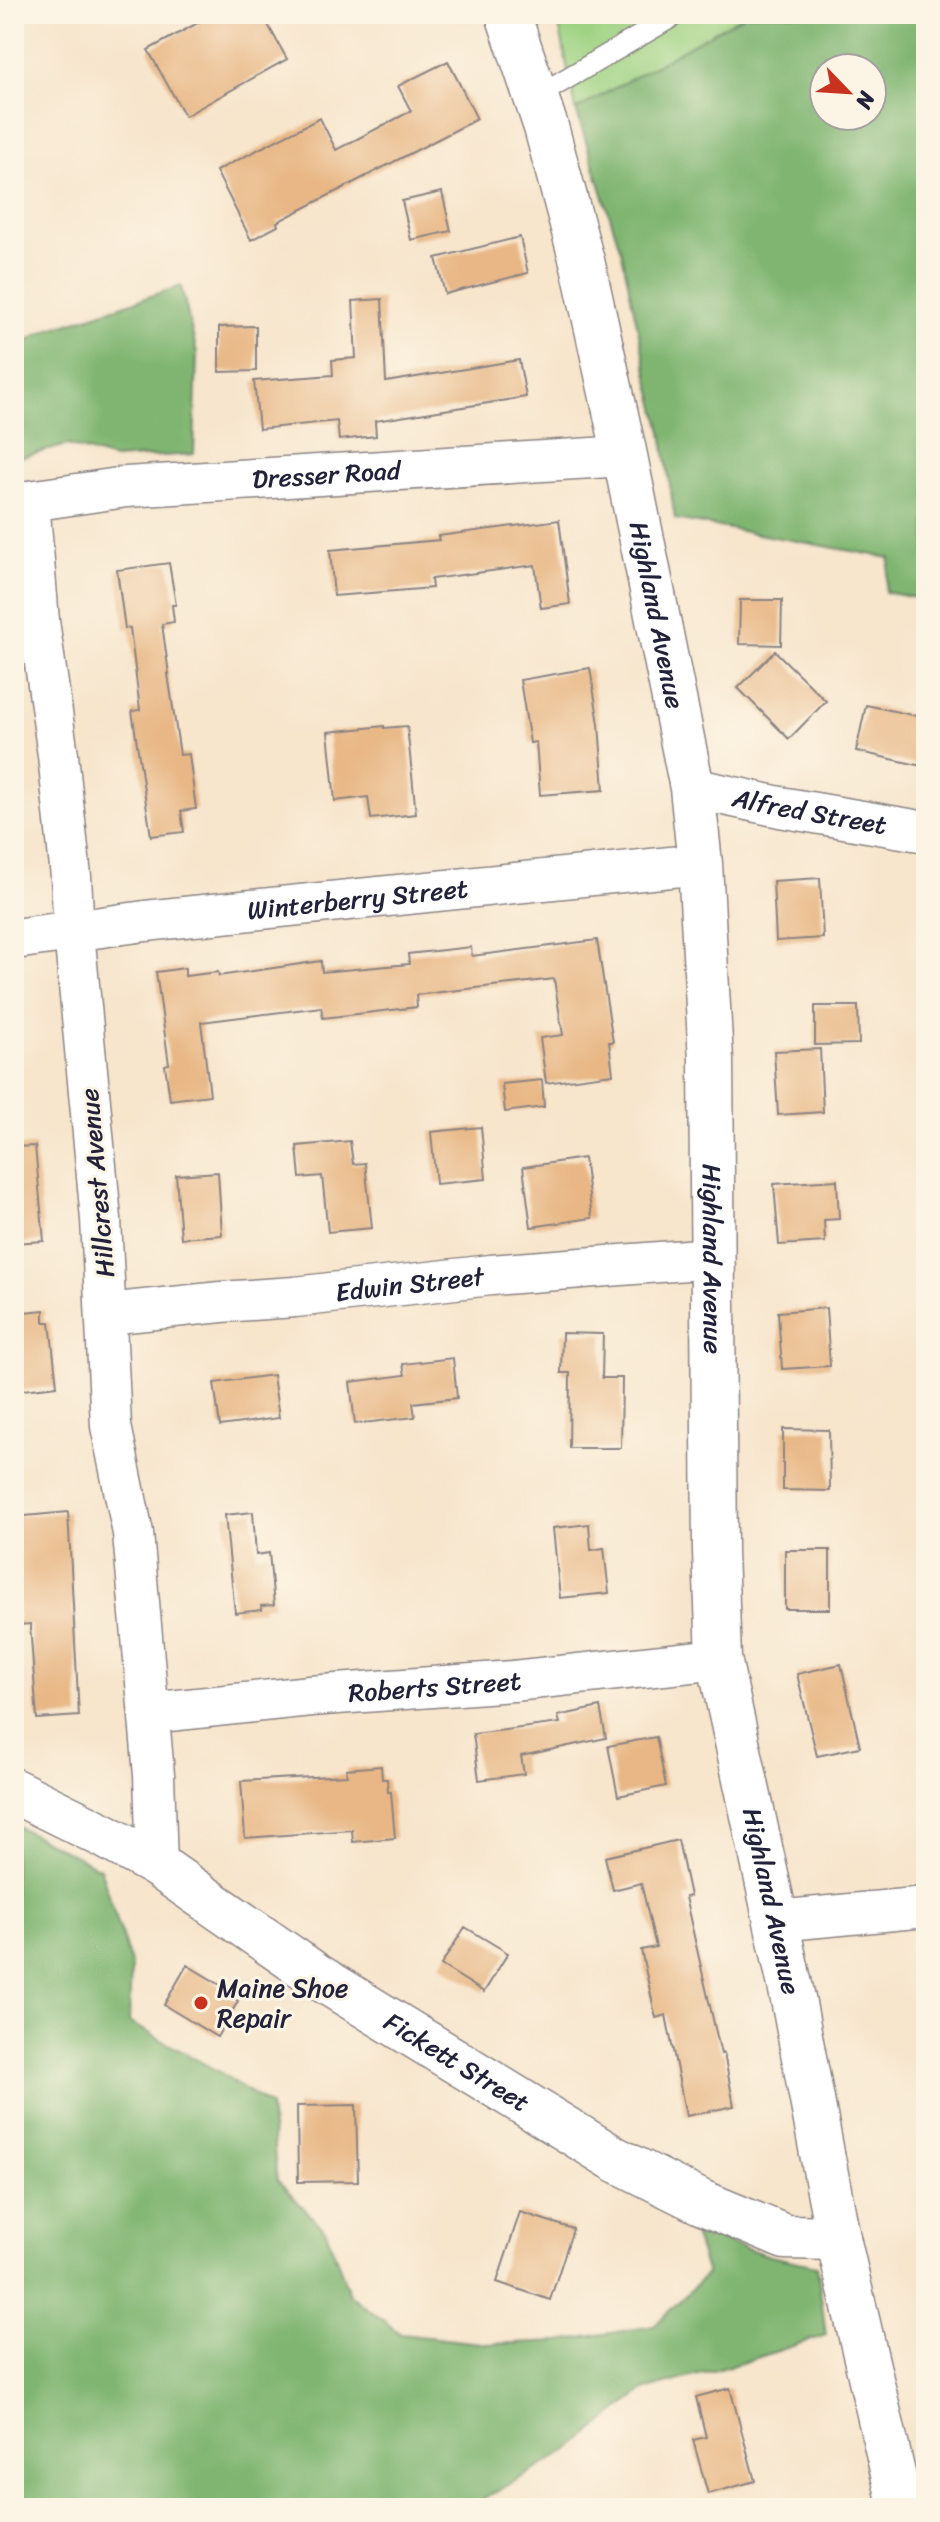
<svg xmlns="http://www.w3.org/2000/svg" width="940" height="2522" font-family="Sriracha,sans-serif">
<rect width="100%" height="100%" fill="#fcf5e5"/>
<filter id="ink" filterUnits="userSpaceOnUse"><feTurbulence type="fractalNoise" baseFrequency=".0125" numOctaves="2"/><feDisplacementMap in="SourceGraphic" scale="16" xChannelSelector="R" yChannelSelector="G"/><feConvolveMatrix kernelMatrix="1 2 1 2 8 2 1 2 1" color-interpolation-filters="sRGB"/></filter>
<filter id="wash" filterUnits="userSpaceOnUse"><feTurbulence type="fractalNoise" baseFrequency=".006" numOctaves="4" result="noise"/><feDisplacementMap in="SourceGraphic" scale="32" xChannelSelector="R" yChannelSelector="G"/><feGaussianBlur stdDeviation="1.8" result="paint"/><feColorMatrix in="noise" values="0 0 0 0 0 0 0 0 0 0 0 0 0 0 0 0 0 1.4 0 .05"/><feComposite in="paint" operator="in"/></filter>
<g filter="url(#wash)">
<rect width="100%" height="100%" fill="#f7e5cc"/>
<path fill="#9fd383" stroke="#607a5f" stroke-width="2" d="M557,14H746L576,110Z"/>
<path fill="#7fb571" stroke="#506c56" stroke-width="2" fill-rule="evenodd" d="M746,14H926V600L885,592L890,558L675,519L662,432L648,376L622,254L576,110ZM824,68H872V116H824Z
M181,286L197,353L194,454L113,459L68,445L14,459V347L45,331Z
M14,1825L100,1868L131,1964L129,2022L221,2073L270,2106L277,2180L326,2231L350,2295L401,2334L490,2344L560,2341L654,2326L707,2274L693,2231L770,2256L817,2266L826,2335L741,2363L644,2390L566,2452L468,2508H14Z"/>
<g id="blocks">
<path fill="#e8b785" d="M214,14H262L287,59L185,116L148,50Z
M448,61L477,119L277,222L278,226L251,240L216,171L320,118L336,150L411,111L398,86Z
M442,192L451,231L411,240L402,201Z
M520,237L528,273L445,294L436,258Z
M382,299L386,382L519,360L526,397L375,421L376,436L339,440L337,421L259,429L254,381L333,375L332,360L356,358L353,301Z
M256,326V371L219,372V327Z
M559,520L570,604L541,608L535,565L431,579L432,588L334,596L330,550L439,540L438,536Z
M169,563L176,605H172L174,622L162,624L169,674H168L180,755L189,754L196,809L181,811L184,832L151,836L132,711L140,710L130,628L125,629L117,570Z
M740,600H782L781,645L739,644Z
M775,651L826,701L789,739L738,688Z
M590,668L599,724L604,790L540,795L536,742L530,743L520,680Z
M866,705L926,718V747L922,766L856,751Z
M384,726V728L407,726L416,814L371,819L368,797L335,801L328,732Z
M820,878L823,938L776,941L773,881Z
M597,940L613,1042H609L613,1074L546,1083L540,1038L563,1035L554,979L416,995L417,1007L323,1018L321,1007L201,1022L210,1095L170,1100L165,1065L169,1064L156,972L185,968V976L218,972L219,976L321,961L322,972L409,964L408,954L471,947L472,956Z
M815,1006H858L859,1044L815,1045Z
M820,1049L823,1112L778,1115L774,1051Z
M542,1080L544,1107L505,1112L502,1084Z
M481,1127L486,1179L436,1184L431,1132Z
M350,1141L353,1164L365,1163L372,1228L328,1232L322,1176L300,1178L297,1146Z
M35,1146L44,1241L14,1243V1147Z
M584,1158L592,1218L531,1227L523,1167Z
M218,1172L222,1235L181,1238L176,1175Z
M837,1180L839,1219L824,1220L825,1242L779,1245L774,1184Z
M826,1308L830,1366L782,1369L778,1312Z
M44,1310V1322H50L57,1386L14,1391V1313Z
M562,1333L603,1334L602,1378H622L621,1448H569L570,1373H561Z
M453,1358L457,1398L413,1403L415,1417L355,1424L350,1382L405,1375L403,1364Z
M273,1375L279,1418L220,1426L214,1383Z
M783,1429L829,1430L830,1491L783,1490Z
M68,1512L79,1716L37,1719L30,1624L19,1625L14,1562V1517Z
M253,1512L256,1555L269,1553L274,1605L261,1606L262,1610L235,1613L225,1515Z
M589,1524L591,1550L604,1548L609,1593L560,1598L553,1528Z
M785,1550H830V1609H785Z
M841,1664L860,1747L817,1756L797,1674Z
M600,1707L606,1738L521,1756L524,1774L479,1780L473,1734L560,1723L558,1716Z
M656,1737L666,1786L618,1796L608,1746Z
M381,1766L382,1779H387L388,1792H391L395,1838L353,1842L352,1830L245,1838L241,1781L347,1775L346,1769Z
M678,1840L690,1896L685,1897L721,2054L724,2053L734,2106L686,2116L666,2015L656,2018L641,1950L656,1947L641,1883L613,1890L605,1857Z
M465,1927L508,1953L484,1992L441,1965Z
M187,1965L227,1989L225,1993L238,2001L217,2037L164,2005Z
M356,2105L358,2181L298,2182L297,2106Z
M520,2212L573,2229L550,2300L497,2282Z
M730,2388L755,2481L708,2494L693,2440L706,2437L696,2397Z"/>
</g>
</g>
<g filter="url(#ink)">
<use href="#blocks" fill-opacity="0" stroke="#8c8484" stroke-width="2"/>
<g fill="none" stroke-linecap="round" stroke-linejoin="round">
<g stroke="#8c8484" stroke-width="23">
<path id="lane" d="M537,96L677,14"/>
</g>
<g stroke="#8c8484" stroke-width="43">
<g id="street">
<path id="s1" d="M692,788L780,807L926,832"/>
<path id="s2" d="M14,939L145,921L700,864"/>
<path id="s3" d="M107,1314L221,1302L295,1297L491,1275L712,1258"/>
<path id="s4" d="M150,1713L310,1696L513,1681L719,1659"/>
<path id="s5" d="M157,1865L154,1775L133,1533L111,1426L101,1219L74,932L71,877L58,755L39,621L29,501L126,487L625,456"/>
<path d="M776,1921L926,1907"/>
</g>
</g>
<g stroke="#8c8484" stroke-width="47">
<g id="secondary">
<path id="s6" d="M508,14L546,127L583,265L625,456L692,788L700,864L711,1060L715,1551L719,1659L793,1999L838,2238L901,2508"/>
<path id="s7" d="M14,1791L105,1836L157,1865L317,1976L615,2159L701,2202L785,2237L838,2238"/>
</g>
</g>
<use href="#lane" stroke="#fff" stroke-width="20"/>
<use href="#street" stroke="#fff" stroke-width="40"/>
<use href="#secondary" stroke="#fff" stroke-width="44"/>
</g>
</g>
<circle fill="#c8321e" stroke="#fcf5e5" stroke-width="3" cx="201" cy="2003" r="8"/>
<g text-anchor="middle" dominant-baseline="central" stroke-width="6" stroke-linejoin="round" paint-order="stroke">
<g font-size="26" fill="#22223b" stroke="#fcf5e5">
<text stroke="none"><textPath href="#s5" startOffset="1670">Dresser Road</textPath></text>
<text stroke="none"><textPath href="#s6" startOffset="620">Highland Avenue</textPath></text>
<text stroke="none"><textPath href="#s1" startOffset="120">Alfred Street</textPath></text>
<text stroke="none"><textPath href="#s2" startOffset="346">Winterberry Street</textPath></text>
<text transform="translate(97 1183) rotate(-95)">Hillcrest Avenue</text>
<text stroke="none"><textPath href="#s6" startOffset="1268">Highland Avenue</textPath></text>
<text stroke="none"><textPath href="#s3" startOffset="304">Edwin Street</textPath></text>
<text stroke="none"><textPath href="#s4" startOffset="286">Roberts Street</textPath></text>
<text stroke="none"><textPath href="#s6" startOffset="1916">Highland Avenue</textPath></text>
<text stroke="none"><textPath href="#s7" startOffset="520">Fickett Street</textPath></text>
</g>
<g font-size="26" fill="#22223b" stroke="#fcf5e5" text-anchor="start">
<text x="217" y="1988">Maine Shoe<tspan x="217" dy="30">Repair</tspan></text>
</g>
</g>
<rect width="940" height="2522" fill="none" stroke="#fcf5e5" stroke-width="48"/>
<g transform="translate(848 92) rotate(115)"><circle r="38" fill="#fcf5e5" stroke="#a5a1a1" stroke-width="2"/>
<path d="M0-6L14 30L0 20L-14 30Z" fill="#c8321e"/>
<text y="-12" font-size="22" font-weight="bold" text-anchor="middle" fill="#22223b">N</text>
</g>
</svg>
